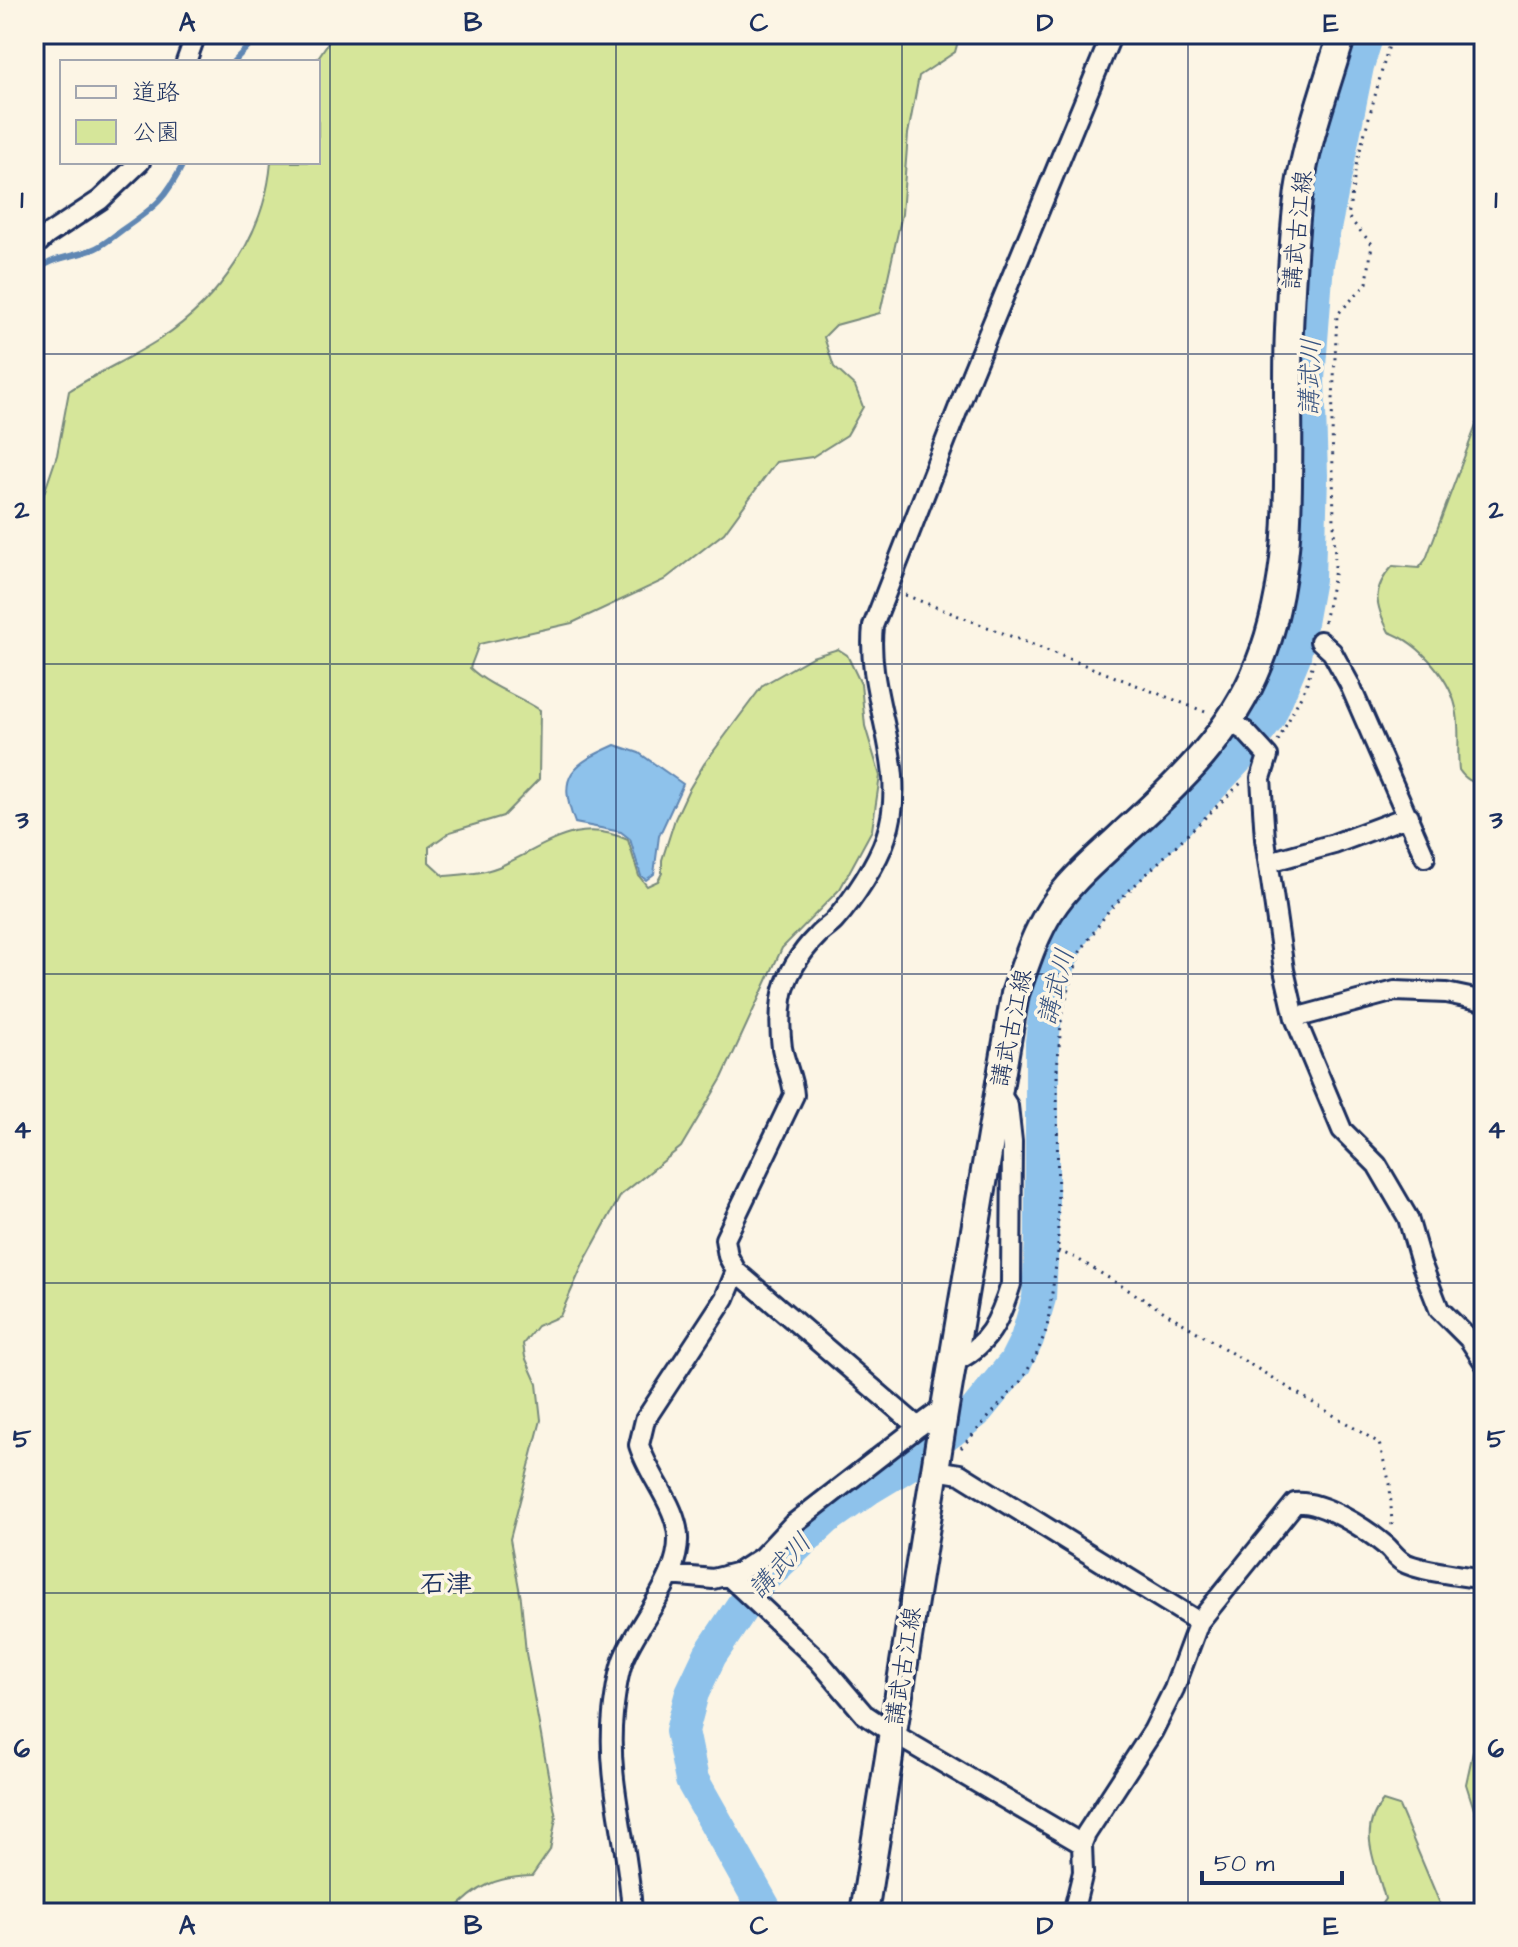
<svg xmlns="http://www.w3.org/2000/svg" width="1518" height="1947" font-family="'Architects Daughter','Klee One',sans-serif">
<rect width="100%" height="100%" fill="#fcf5e5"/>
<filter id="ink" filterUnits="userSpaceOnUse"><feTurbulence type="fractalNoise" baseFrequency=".0125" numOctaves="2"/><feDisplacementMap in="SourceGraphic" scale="16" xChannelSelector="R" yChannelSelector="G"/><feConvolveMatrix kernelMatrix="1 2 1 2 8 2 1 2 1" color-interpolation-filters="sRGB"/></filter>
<g filter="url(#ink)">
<path fill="#d6e69a" stroke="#788a7c" stroke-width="2" d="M334,34H960L955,52L919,76L908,134L902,214L880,313L836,325L824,337L834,367L855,386L863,407L847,435L812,457L776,462L724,533L664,580L572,623L479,644L470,668C490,687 517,695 540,710L539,779L503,816L450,832L429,847V862L444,876C465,874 485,874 505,864C549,844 578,817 628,840L639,876L647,886L658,881L662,873V860L675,819L688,791L704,764L763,685L812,657L838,649L847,655L861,684L865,726L880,776L872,830L840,889L782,948L722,1078L681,1147L621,1195L584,1262L560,1316L537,1326L523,1344L525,1357L537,1384L541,1420L510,1539L521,1599L526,1653L556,1818L550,1850L532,1876C496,1877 477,1886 452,1913H34V523L57,455L69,391C98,372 131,358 160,339C220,300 265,234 271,162H318V62H315Z
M1484,404V783C1473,784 1465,779 1459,770C1457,752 1460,733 1457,714C1453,681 1420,643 1389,632C1375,605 1371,589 1393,566L1419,568L1426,559Z
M1484,1748V1841L1466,1784L1473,1752Z
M1383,1801L1399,1806L1444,1913H1375L1385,1899C1377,1865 1356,1831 1383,1801Z"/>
<path fill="#8ec2eb" stroke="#6087b3" stroke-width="2" d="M615,745L639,753L683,784L659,836L654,874L646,880L641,876L630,839L621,832L575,823C556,774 573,764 615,745Z"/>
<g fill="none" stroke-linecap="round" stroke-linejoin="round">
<path stroke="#6087b3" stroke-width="6" d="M233,62L260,34
M34,274C51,255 75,258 96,248C105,244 114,236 122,230C155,207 166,199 184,162"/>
<path stroke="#8ec2eb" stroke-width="34" d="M767,1913L692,1780L682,1731L692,1693L710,1655L760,1580L826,1518L867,1489L905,1466L975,1412L1015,1363L1027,1339L1039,1298L1042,1238V1042L1047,999L1066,943L1094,901L1170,829L1240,755L1268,718L1294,656L1308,579L1311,475L1308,379L1317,263L1357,66L1367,34"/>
<g stroke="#1b2f5e" stroke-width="24">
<path id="street" d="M186,62L196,34
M34,247L47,235L100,200L140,162
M1320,641L1332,652L1349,683L1425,857
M1230,722L1245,731L1268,756L1261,778L1265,839L1284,970L1295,1018L1342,1130L1377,1165L1408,1218L1421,1263L1439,1309L1469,1339L1484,1362
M1269,862L1334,844L1409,816
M1295,1018L1395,991L1446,993L1484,1001
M952,1363C988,1347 1000,1320 1011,1284L1012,1142L1008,1106L999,1092
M945,1407L918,1427L736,1271L728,1256L725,1239L794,1095C793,1079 785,1064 782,1048C780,1033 780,1013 782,999C785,976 801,952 817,936C822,930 830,926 835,920C853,900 878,862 886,837C911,765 865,697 873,626L972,373L1112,34
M936,1470L960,1474L1199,1622
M670,1575L713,1579L739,1572L762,1557L793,1524L918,1427
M727,1575L818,1660L864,1714L894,1734L1082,1844
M632,1913C629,1846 606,1781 613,1714C615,1696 617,1677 623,1660C638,1620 686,1573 677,1528C671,1499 648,1474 639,1445L645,1420L725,1298L736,1271
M1073,1913L1083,1872L1082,1844L1086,1834L1153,1731L1174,1689L1199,1622L1295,1503C1321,1500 1365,1528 1385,1545C1391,1550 1396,1558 1403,1562C1418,1571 1465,1576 1484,1579"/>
</g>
<g stroke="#1b2f5e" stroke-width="32">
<path id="secondary" d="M864,1913L945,1407L1015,994C1025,966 1034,936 1050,911C1070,880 1099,857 1125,832C1179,783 1232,733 1259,664C1301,560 1284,440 1289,330C1291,284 1293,237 1299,191C1307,138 1327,85 1342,34"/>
</g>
<path stroke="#1b2f5e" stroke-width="3" stroke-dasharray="2 6" stroke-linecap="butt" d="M905,595L1208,713
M1324,622L1335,570L1332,421L1337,315L1367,283L1372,244L1348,217L1357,161L1392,34
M1278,741L1306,686L1314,660
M1058,1251L1076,1258L1379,1443L1390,1484L1392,1526
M961,1448L1021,1381L1036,1356L1047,1328L1058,1251L1057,1069L1062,1013L1080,952L1109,910L1242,782"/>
<use href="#street" stroke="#fcf5e5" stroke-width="18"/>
<use href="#secondary" stroke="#fcf5e5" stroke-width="26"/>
</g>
</g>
<path fill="none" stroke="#1b2f5e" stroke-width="2" stroke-opacity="0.55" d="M330,34V1913M616,34V1913M902,34V1913M1188,34V1913M34,354H1484M34,664H1484M34,974H1484M34,1283H1484M34,1593H1484"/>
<g text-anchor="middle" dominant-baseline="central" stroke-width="7" stroke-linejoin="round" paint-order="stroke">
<g font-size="24" fill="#1b2f5e" stroke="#fcf5e5">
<text transform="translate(1298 230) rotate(-84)">講武古江線</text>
<text transform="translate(1012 1028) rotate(-78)">講武古江線</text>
<text transform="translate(904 1666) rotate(-81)">講武古江線</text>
</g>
<g font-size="26" font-style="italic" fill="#385481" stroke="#fcf5e5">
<text transform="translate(1310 377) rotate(-88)">講武川</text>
<text transform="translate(1056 987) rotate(-75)">講武川</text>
<text transform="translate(780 1566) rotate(-47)">講武川</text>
</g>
<g font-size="26" font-weight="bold" fill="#1b2f5e" stroke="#fcf5e5">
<text x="446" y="1584">石津</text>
</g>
</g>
<rect width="1518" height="1947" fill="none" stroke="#fcf5e5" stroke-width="88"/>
<rect x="60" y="60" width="260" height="104" fill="#fcf5e5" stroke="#a2a6af" stroke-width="2"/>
<rect x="76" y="86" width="40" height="12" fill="#fcf5e5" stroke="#a2a6af" stroke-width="2"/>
<text x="132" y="100" font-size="24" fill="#1b2f5e">道路</text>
<rect x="76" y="120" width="40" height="24" fill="#d6e69a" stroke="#a2a6af" stroke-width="2"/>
<text x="132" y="140" font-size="24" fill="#1b2f5e">公園</text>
<path d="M1202 1871v12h140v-12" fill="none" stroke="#1b2f5e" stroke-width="4"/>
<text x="1214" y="1871" font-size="24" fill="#1b2f5e" stroke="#fcf5e5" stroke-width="6" paint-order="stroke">50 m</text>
<rect x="44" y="44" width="1430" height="1859" fill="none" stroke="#1b2f5e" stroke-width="3"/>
<g font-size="26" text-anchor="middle" font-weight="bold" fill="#1b2f5e">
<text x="187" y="31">A</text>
<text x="473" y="31">B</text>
<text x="759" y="31">C</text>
<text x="1045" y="31">D</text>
<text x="1331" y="31">E</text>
<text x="22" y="208">1</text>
<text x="1496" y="208">1</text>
<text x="22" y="518">2</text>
<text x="1496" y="518">2</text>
<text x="22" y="828">3</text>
<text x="1496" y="828">3</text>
<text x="22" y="1138">4</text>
<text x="1496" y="1138">4</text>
<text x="22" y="1447">5</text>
<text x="1496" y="1447">5</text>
<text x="22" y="1757">6</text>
<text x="1496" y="1757">6</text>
<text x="187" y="1934">A</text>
<text x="473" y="1934">B</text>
<text x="759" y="1934">C</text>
<text x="1045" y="1934">D</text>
<text x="1331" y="1934">E</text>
</g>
</svg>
